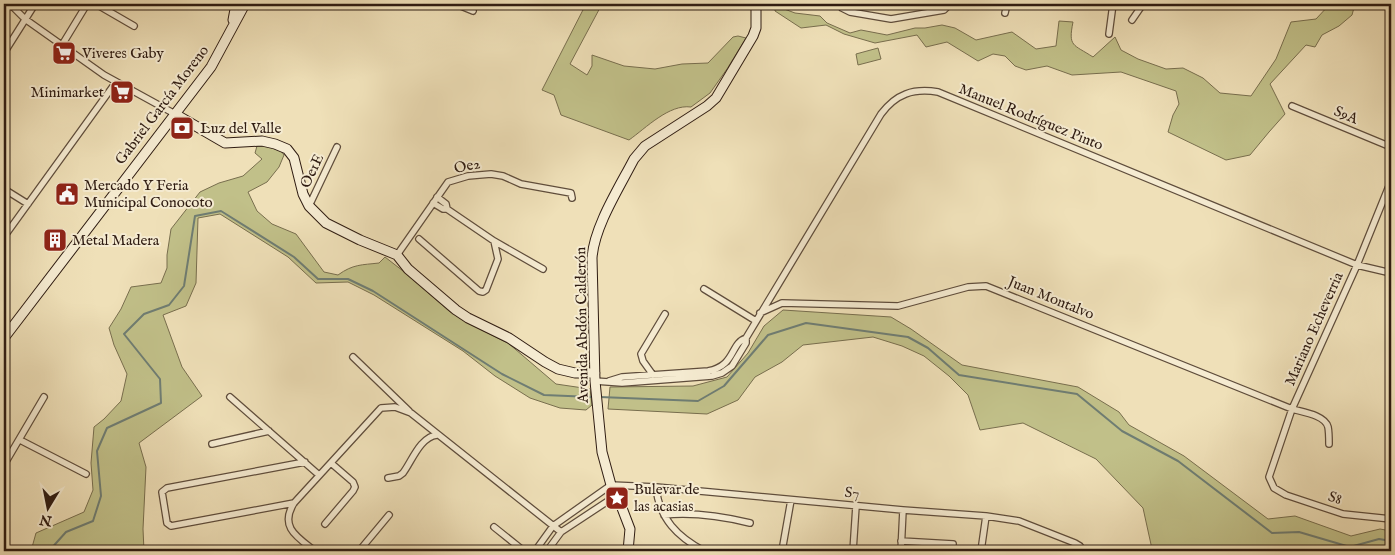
<svg xmlns="http://www.w3.org/2000/svg" width="1395" height="555" font-family="'IM FELL English',serif">
<rect width="100%" height="100%" fill="#efe0b8"/>
<filter id="stains"><feTurbulence type="fractalNoise" baseFrequency=".004" numOctaves="4"/><feColorMatrix values="0 0 0 0 .2 0 0 0 0 .09 0 0 0 0 .02 0 0 0 .5 -.17"/></filter>
<radialGradient id="worn" r=".72"><stop offset=".6" stop-color="#630" stop-opacity="0"/><stop offset="1" stop-color="#630" stop-opacity=".3"/></radialGradient>
<path fill="#c1c089" stroke="#786e4e" d="M586,4H602L570,64L587,75L592,66V55L624,66L655,69L682,64L708,63L733,37L738,36L746,38L727,69L710,93L691,107C669,104 646,128 629,140L561,115L554,95L542,90Z
M1330,4H1355L1352,15L1339,26L1322,35L1315,47L1306,45L1270,84L1285,114L1269,132L1250,155L1226,160L1168,132L1173,115L1179,104L1176,91L1121,72L1072,75L1047,66L1026,70L1015,66L1005,56L993,54L978,61L947,42L926,47L917,35L875,43L844,34L826,25L801,28L775,11V9L779,7L795,13L820,16L827,23L850,33L861,30L887,35L915,28H925L942,25L955,28L976,40L1012,32L1036,49L1056,46L1059,21L1073,22C1068,47 1073,44 1093,57L1115,37L1121,50L1138,59L1166,69L1183,68L1203,78L1220,93L1251,96L1276,59L1291,22L1316,19Z
M878,48L881,59L858,65L856,54Z
M257,146H267L281,151L284,155L279,167L267,182L248,192L257,211L272,224L296,234L324,272L338,275C353,264 362,265 379,263L385,257L403,271L449,311L466,322L508,343L556,384L590,389L592,405L586,410L560,408L530,398L495,376L463,351L374,295L348,282L316,283L288,257L220,214L198,218L196,283L186,306L163,315L182,367L202,396L139,443L146,467L143,529L144,551H31L36,533L84,512L93,490L91,463L94,427L104,419L121,401L127,374L114,345L109,328L121,309L131,287L161,283L167,268V255L171,229L200,192L219,183L243,176L262,159L255,153Z
M783,310L891,317L911,329L962,365L1078,387L1119,412L1129,425L1184,456L1268,519L1295,516L1351,536L1380,529L1391,531V551H1326L1306,547L1279,551H1155L1152,549L1143,508L1096,459L1023,423L980,430L968,395L949,376L924,356L902,346L873,337L803,345L782,362L755,377L738,400L707,414L608,409L610,387L693,386L727,377L748,353L764,326Z"/>
<g fill="none" stroke-linecap="round" stroke-linejoin="round">
<path stroke="#6f7d73" stroke-width="2" d="M600,397L698,401L724,386L768,335L806,323L908,337L928,348L959,375L1077,394L1122,431L1178,461L1272,533L1299,532L1350,547L1379,539L1391,541
M49,551L66,532L93,521L101,496L97,451L107,428L161,403L160,379L124,334L144,314L169,305L184,286L195,216L221,211L294,257L318,279H348L373,291L502,374L544,395L592,397"/>
<g stroke="#5f4d3c" stroke-width="8">
<path id="street" d="M10,4L25,19L104,75L175,114
M96,4L134,26
M456,4L473,11
M839,4L842,8L850,12L891,19L944,10L950,4
M1005,13L1007,4
M1132,20L1143,4
M1109,34L1113,4
M62,45L87,4
M4,53L35,4
M1292,106L1391,147
M1391,181L1357,265L1292,409L1269,477L1274,488L1286,495L1343,514L1391,519
M4,189L28,204
M437,197L446,204L447,209
M309,206L337,147
M4,237L116,82
M419,239L479,291L483,292L486,290L498,259L494,241L447,209H443L433,203
M494,241L543,269
M397,255L448,182L468,176L491,174L503,176L521,184L571,193L572,198
M704,289L756,321
M760,313L782,303L898,306L968,287L986,286L1292,409C1302,412 1325,415 1328,427C1329,432 1329,438 1329,444
M353,357L409,411
M653,375L643,361L641,354L665,314
M595,381L622,383L712,376L722,373L732,366L746,343V338
M609,381L622,377L708,371C736,366 730,343 746,338L881,114C896,94 913,88 938,92L1357,265L1391,273
M230,397L319,475
M20,440L86,474
M212,444L269,431
M4,465L44,397
M388,478L399,476L403,473C412,461 420,437 437,435
M656,487C659,519 678,537 704,551
M294,503L171,526L167,523L162,492L167,488L305,462
M664,515C693,512 721,516 750,523
M325,524L353,491L355,487L353,482L331,463
M494,527L524,551
M901,541L953,544
M315,551C297,537 279,527 294,503L381,408L395,407L411,413L561,532
M359,551L389,515
M535,551L553,526L611,485L656,487L903,510L986,516L1019,521L1075,543L1080,546L1083,551
M547,551L561,532L617,495
M782,551L791,500
M853,551L856,506
M901,551L903,510
M981,551L986,516"/>
</g>
<g stroke="#2f1c12" stroke-width="11">
<path id="secondary" d="M233,20L236,4
M175,114L225,143L262,141L275,144L287,149L294,158L303,194L309,206L326,223L360,240L397,255L408,269L456,310L468,318L509,338L545,362L558,369L575,373H595
M4,338L211,67L245,4
M628,551L630,529L617,495L611,485L602,452L595,381L592,258C594,227 619,188 634,159L645,146L707,106L716,98L753,36L756,28V4"/>
</g>
<use href="#street" stroke="#f5ebd1" stroke-width="5.5"/>
<use href="#secondary" stroke="#f5ebd1" stroke-width="9"/>
</g>
<defs>
<g id="supermarket-square" transform="scale(1.25)"><rect x="-9" y="-9" width="18" height="18" rx="4" fill="#8f2418" stroke="#f5ebd1"/><path d="M-6-5.5h2.5l.6 2H6L4.5 2H-2.5L-4.4-4H-6ZM-1.5 3.2a1.3 1.3 0 1 0 .1 0ZM3 3.2a1.3 1.3 0 1 0 .1 0Z" fill="#fff"/></g>
<g id="bank-square" transform="scale(1.25)"><rect x="-9" y="-9" width="18" height="18" rx="4" fill="#8f2418" stroke="#f5ebd1"/><path d="M-6-4H6V4H-6ZM0-2.3a2.3 2.3 0 1 0 0 4.6a2.3 2.3 0 1 0 0-4.6Z" fill="#fff"/></g>
<g id="civic-square" transform="scale(1.25)"><rect x="-9" y="-9" width="18" height="18" rx="4" fill="#8f2418" stroke="#f5ebd1"/><path d="M-.6-6.5H3V-4.5H.6V-3L4-1V1h2V6H-6V1h2V-1L-.6-3ZM-1.2 2.5V6h2.4V2.5Z" fill="#fff"/></g>
<g id="building-square" transform="scale(1.25)"><rect x="-9" y="-9" width="18" height="18" rx="4" fill="#8f2418" stroke="#f5ebd1"/><path d="M-4-6H4V6H1V3H-1V6H-4ZM-2.5-4.3h1.7v1.8h-1.7ZM.8-4.3h1.7v1.8H.8ZM-2.5-1h1.7V.8h-1.7ZM.8-1h1.7V.8H.8Z" fill="#fff"/></g>
<g id="sight-square" transform="scale(1.25)"><rect x="-9" y="-9" width="18" height="18" rx="4" fill="#8f2418" stroke="#f5ebd1"/><path d="M0-6L1.8-2.2L6-1.7L2.9 1.2L3.7 5.4L0 3.3L-3.7 5.4L-2.9 1.2L-6-1.7L-1.8-2.2Z" fill="#fff"/></g>
</defs>
<g fill-rule="evenodd">
<use href="#supermarket-square" x="64" y="53"/>
<use href="#supermarket-square" x="122" y="92"/>
<use href="#bank-square" x="182" y="128"/>
<use href="#civic-square" x="67" y="194"/>
<use href="#building-square" x="55" y="240"/>
<use href="#sight-square" x="617" y="498"/>
</g>
<g text-anchor="middle" dominant-baseline="central" stroke-width="4" stroke-linejoin="round" paint-order="stroke">
<g font-size="15" fill="#2f1c12" stroke="#f5ebd1" text-anchor="start">
<text x="82" y="53">Viveres Gaby</text>
<text x="104" y="92" text-anchor="end">Minimarket</text>
<text x="200" y="128">Luz del Valle</text>
<text x="84" y="185">Mercado Y Feria<tspan x="84" dy="17">Municipal Conocoto</tspan></text>
<text x="72" y="240">Metal Madera</text>
<text x="634" y="489">Bulevar de<tspan x="634" dy="17">las acasias</tspan></text>
</g>
<g font-size="15" fill="#2f1c12" stroke="#f5ebd1">
<text transform="translate(162 105) rotate(-53)">Gabriel García Moreno</text>
<text transform="translate(1346 115) rotate(23)">S9A</text>
<text transform="translate(1031 117) rotate(22)">Manuel Rodríguez Pinto</text>
<text transform="translate(467 166) rotate(-11)">Oe2</text>
<text transform="translate(312 171) rotate(-65)">Oe1E</text>
<text transform="translate(1051 298) rotate(22)">Juan Montalvo</text>
<text transform="translate(582 325) rotate(-91)">Avenida Abdón Calderón</text>
<text transform="translate(1314 329) rotate(-66)">Mariano Echeverria</text>
<text transform="translate(852 493) rotate(5)">S7</text>
<text transform="translate(1335 498) rotate(18)">S8</text>
</g>
</g>
<rect width="1395" height="555" fill="none" stroke="#efe0b8" stroke-width="20"/>
<rect x="5" y="5" width="1385" height="545" fill="none" stroke="#2f1c12" stroke-width="2.5"/>
<rect x="10" y="10" width="1375" height="535" fill="none" stroke="#2f1c12"/>
<g transform="translate(48 508) rotate(190)" stroke="#f5ebd1" stroke-width="4" paint-order="stroke">
<path d="M0-4L9 19L0 12L-9 19Z" fill="#2f1c12"/>
<text y="-8" font-size="14" font-weight="bold" text-anchor="middle" fill="#2f1c12">N</text>
</g>
<rect width="100%" height="100%" filter="url(#stains)"/>
<rect width="100%" height="100%" fill="url(#worn)"/>
</svg>
